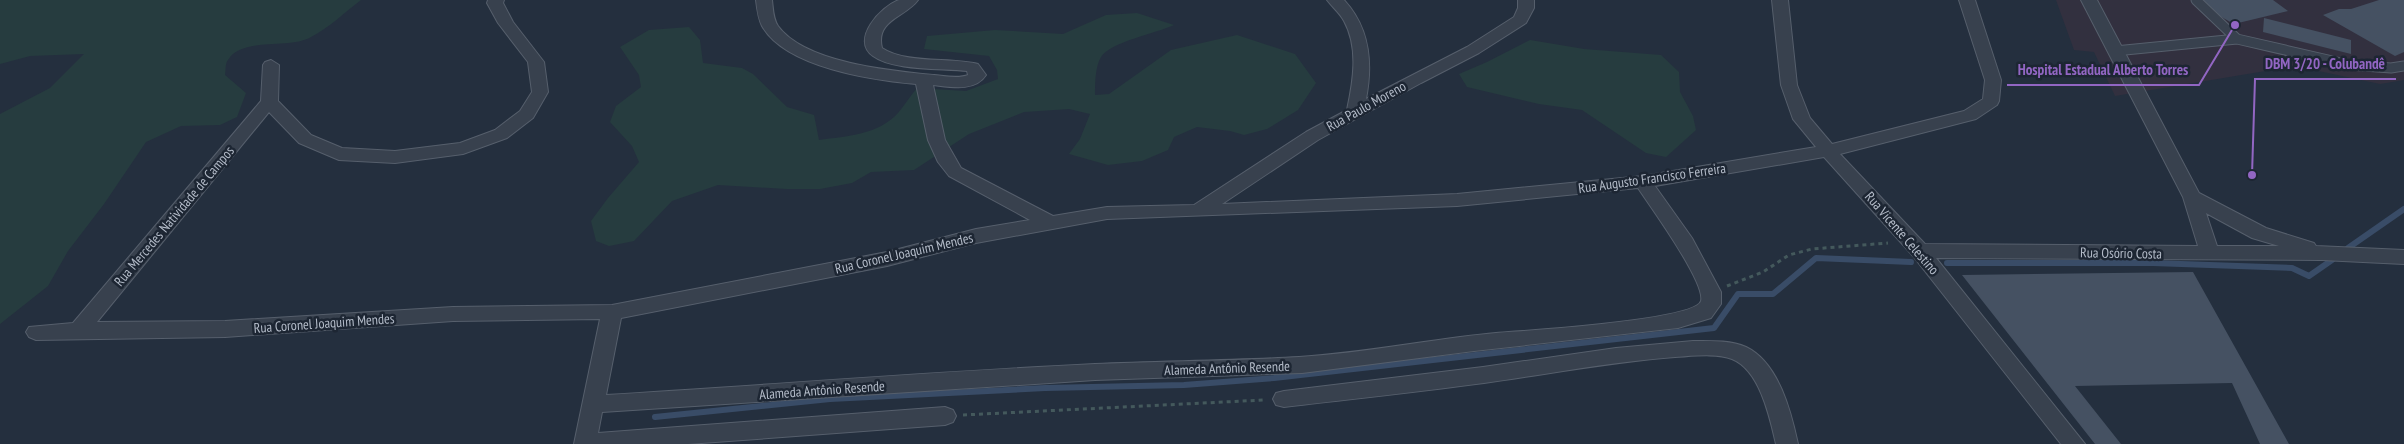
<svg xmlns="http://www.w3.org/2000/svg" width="2404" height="444" font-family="'PT Sans Narrow',sans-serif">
<rect width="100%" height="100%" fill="#242f3e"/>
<path fill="#32303f" d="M2056,0H2404V80L2380,84L2295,66L2115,96L2094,52L2074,50Z"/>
<path fill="#263c3f" d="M0,0H361C345,12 329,28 311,37C289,50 242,36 228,60C225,63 226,70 225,75L246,93L237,117L220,125L181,126L146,142L104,204L68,251L48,286L0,324V114L50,88L84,54L30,56L0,64Z
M1137,13L1174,25C1157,33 1110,42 1101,57C1095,67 1095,84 1095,95L1109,94L1171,50L1237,35L1295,54L1316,83L1298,110L1267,129L1244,135L1230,131L1197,127L1174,137L1168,150L1142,161L1108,165L1069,154L1080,139L1090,114L1069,109L1024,112L969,134L914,170L871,172L852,183L820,189H787L718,185L672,201L634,241L609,246L596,241L591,221L608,198L639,162L632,146L610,122L616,106L641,87L639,75L620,47L649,30L689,27L700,40L703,63L742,68L753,74L787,107L814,115L819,140C847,136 878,135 898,113C905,105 910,96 917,88L966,91L998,79L997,70L989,56L924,49L927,36L995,30L1063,34L1106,15Z
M1530,40L1584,49L1661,55L1679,72L1680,92L1693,116L1696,130L1666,157L1646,153L1582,110L1539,104L1467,87L1459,74L1487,62Z"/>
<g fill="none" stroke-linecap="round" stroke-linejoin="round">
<path stroke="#394c67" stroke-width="6" d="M2348,248L2404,209
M1947,263H2153L2292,268L2309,276L2332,260
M655,417L830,399L1045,388L1184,385L1274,378L1714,328L1738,294H1773L1816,258L1911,262"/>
</g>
<path fill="#455162" d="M2202,0H2273L2288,11L2234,24L2216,14Z
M2379,0H2404V52L2395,56L2323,15L2339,9H2351Z
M2264,18L2351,40V54L2263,32Z
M2193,272L2289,444H2260L2232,383L2075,386L2121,444H2095L1962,275Z"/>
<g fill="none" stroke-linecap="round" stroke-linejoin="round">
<g stroke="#565f6c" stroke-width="11">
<path id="service" d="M2196,0L2237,39
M2115,51L2237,39L2350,65L2391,68L2404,66"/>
</g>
<g stroke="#565f6c" stroke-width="2">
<path id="minor" d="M488,0H504L503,3L513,22L544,62L548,92L533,118L507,138L463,154L395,163L339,160L299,143L269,112L97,322L225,321L453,307L612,305L887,252L976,229L1030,220L949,176L938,162L928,140L916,84C873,80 786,68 762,26C758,18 757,9 756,0H772C773,8 773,19 778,26C805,63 892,71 934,75C945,76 958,79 968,75L967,71C942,68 893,71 873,56C850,40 881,6 899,0C904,0 912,0 918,0C906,17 875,20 882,48C906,64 950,57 978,64L986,75C975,92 951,87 933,85L945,140L961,168L1053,216L1107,207L1194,205L1306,132L1347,110C1353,82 1359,48 1344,21C1340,13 1333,8 1327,0H1344C1370,28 1373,63 1366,99L1467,47L1514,17L1518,8V0H1534V8L1526,23L1479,53L1421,83L1318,140L1222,204L1457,194L1643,176L1816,147L1793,119L1781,85L1772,0H1788L1797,85L1810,118L1832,144L1964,111L1983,99L1985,80L1959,0H1975L2001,80L1999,101L1997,105L1976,119L1840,154L1925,244L2198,246L2183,197L2081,0H2097L2199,193L2266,228L2314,243L2316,246L2404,250V264L2322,260L1936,258L2085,444H2061L1913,256L1824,157L1655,186L1692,238L1721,292V304L1711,318L1678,328L1474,351L1302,373L1095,380L602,412L598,433L945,407L953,410L956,416L953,422L945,425L688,444H574L600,319L453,321L225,337L36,340L29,337L26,332L29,327L73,323L261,101L263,65L265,62L271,60L279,65L278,101L311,135L342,148L395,151L460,143L495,130L520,111L532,92L528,62L498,23L487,3ZM1638,188C1650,206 1706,283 1701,301C1696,320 1523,331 1496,333C1431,339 1365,353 1299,357C1231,361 1163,361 1095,364C932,372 769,385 606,395L621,318L887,266L976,243L1107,219L1457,206ZM2206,213L2252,238L2279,246H2217Z
M1693,341C1710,341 1730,340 1746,347C1779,363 1791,412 1798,444H1776C1770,418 1760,370 1732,359C1716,353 1693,356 1675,357C1611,362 1548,374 1484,383C1417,392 1351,399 1284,407L1276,405L1273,399L1276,393L1284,391L1483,367L1616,348Z"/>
</g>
<path stroke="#44595c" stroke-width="3" stroke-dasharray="4 4" stroke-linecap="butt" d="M1727,286L1763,272L1789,255L1812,249L1888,243
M963,415L1264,400"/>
<use href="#service" stroke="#38414e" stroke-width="9"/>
<use href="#minor" fill="#38414e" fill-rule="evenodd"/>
</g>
<g text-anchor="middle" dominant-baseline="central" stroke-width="5" stroke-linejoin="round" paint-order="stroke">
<g font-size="14" fill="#b4bcc9" stroke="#1d2633">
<text transform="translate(1366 106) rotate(-29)">Rua Paulo Moreno</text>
<text transform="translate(1652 178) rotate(-8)">Rua Augusto Francisco Ferreira</text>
<text transform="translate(174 216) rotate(-50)">Rua Mercedes Natividade de Campos</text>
<text transform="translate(1902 233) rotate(49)">Rua Vicente Celestino</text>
<text transform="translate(904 253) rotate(-13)">Rua Coronel Joaquim Mendes</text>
<text transform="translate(2121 253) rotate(1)">Rua Osório Costa</text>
<text transform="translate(324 323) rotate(-4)">Rua Coronel Joaquim Mendes</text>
<text transform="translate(1227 368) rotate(-2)">Alameda Antônio Resende</text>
<text transform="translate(822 390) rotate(-4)">Alameda Antônio Resende</text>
</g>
</g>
<path fill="none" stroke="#9266c3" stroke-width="2" d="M2252 175L2255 79H2396M2235 25L2199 85H2007"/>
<g fill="#9266c3" stroke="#1d2633" stroke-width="2">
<circle cx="2252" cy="175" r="5"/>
<circle cx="2235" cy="25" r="5"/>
</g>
<g font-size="15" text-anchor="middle" font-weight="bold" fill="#9266c3" stroke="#1d2633" stroke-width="5" stroke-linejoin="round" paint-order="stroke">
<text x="2325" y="69">DBM 3/20 - Colubandê</text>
<text x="2103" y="75">Hospital Estadual Alberto Torres</text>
</g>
</svg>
